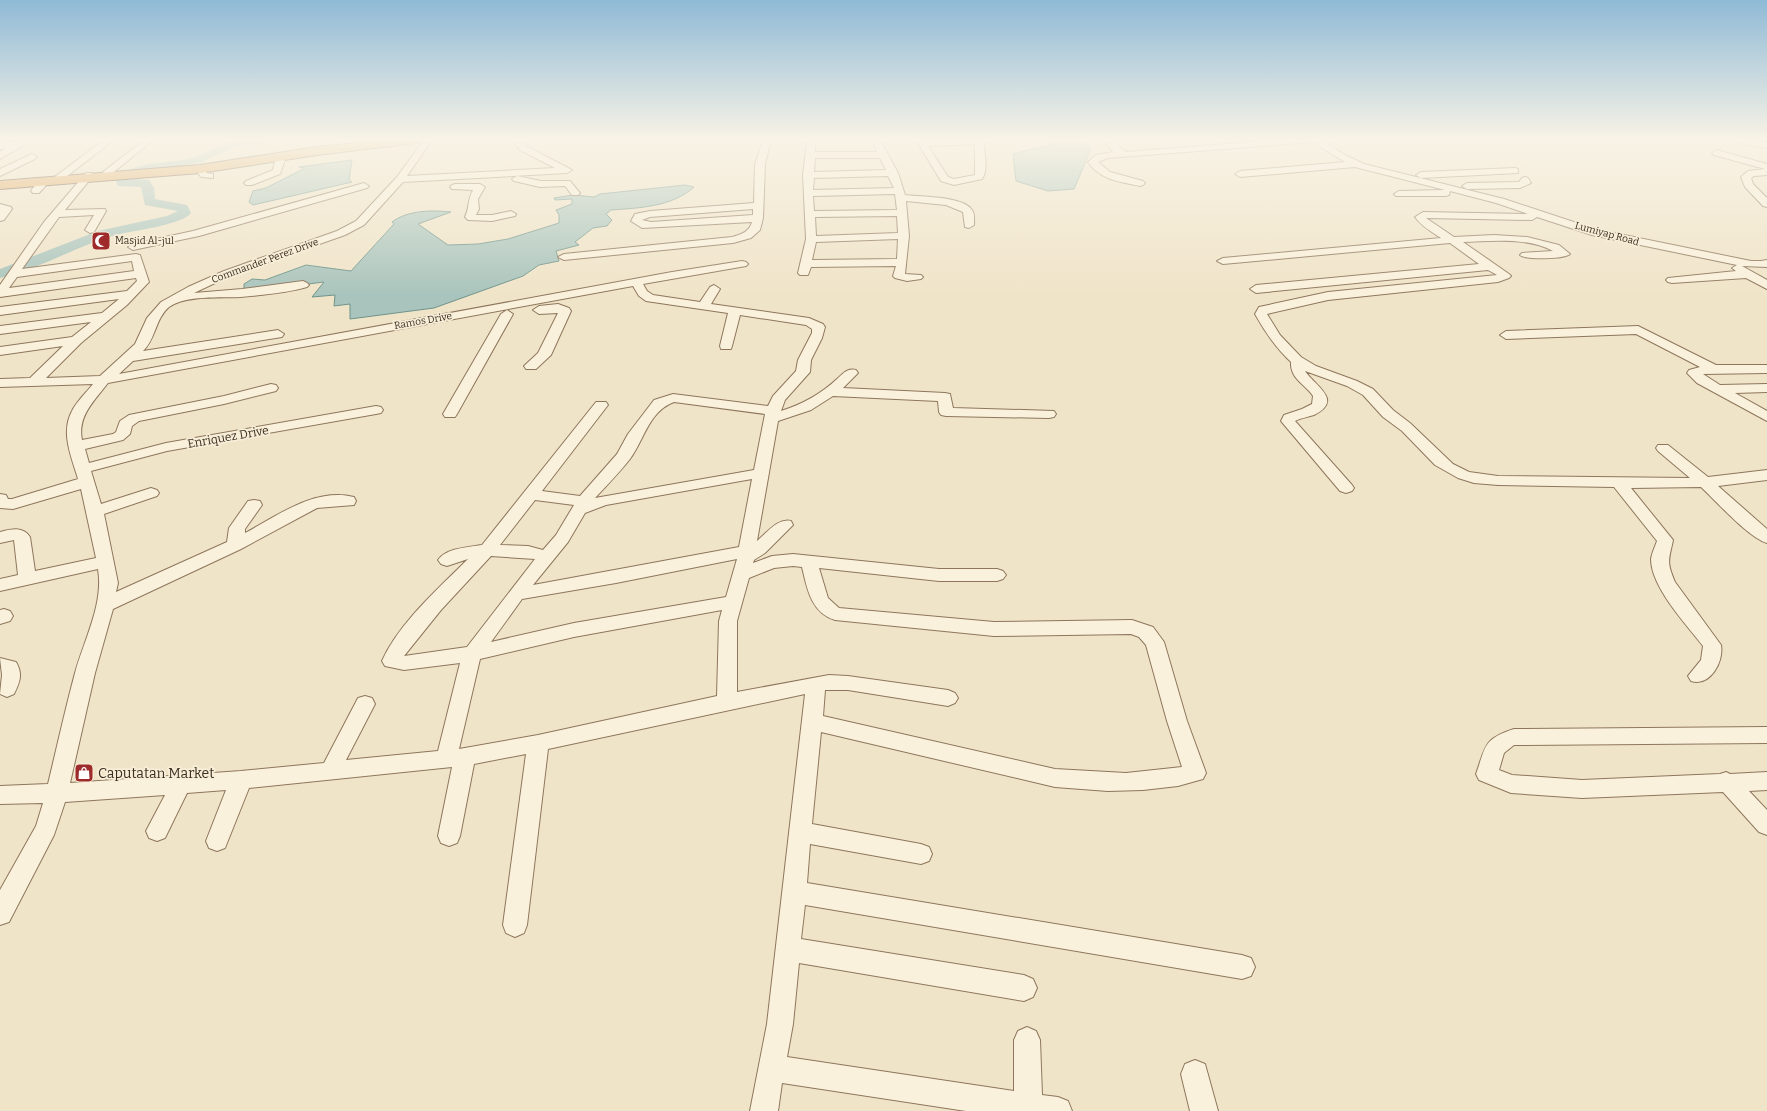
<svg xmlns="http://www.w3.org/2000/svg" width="1767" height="1111" font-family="Bitter,serif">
<rect width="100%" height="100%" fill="#f0e4c8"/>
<path fill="#a9c4bc" stroke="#6f938a" d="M1046,140H1080L1091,149L1074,189L1048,191L1016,181L1013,154L1052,144Z
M352,160L349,180L352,182L253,205L249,202L253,191L266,188L305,168L299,167Z
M685,185L694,187C672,207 639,208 611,210L606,214L612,220L607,226L593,228L575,242L579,245L556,251L559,261L539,265L523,276L434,308L350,319V304L334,306L335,295L312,297L324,282L244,292V284L252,279L265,280L306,265L351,271L394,224L392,222C408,210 432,210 451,212L418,224L448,245L478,244L508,239L559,223V215L556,210L572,204V199L555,200L554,198L573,195L594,197L600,194Z"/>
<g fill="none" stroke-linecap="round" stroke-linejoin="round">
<path fill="#a9c4bc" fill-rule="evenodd" d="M242,140H273L268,143L231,148L202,162L140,174L132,179L149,180L154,188L155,199L187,205L191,213C183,224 139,230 124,233C81,243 43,268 0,278V269L98,231L167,216L178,211L145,205L141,187L118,186L116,181C131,159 172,165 195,157C214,151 220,143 242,140Z"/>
<g stroke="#8d765c" stroke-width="2">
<path id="minor" d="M104,140H114L62,180H56L54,178L56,176Z
M144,140H153L109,176H103V172Z
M424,140H432L407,176L555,168L520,150L511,140H520L526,146L572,170L567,173L403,182L364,225L345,235L232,275L194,293L242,289L303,281L307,283L309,285L307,287C286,293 262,295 241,297C221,298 185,295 169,307C155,319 156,339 143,351L278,330L284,334L282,337L133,361L119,374L672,272L742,261L746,262L748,264L746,266L643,284L647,291L653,295L700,302L710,287L714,285L720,289L711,304L809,318L823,324L825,327L822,338L811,360L810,372L785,400L781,411C803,404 821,394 837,379C844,373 847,368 856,370L858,373L843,388L945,393L950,394L953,408L1054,411L1056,414L1054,417L1049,418L946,416L941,415L939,412L938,401L833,396L811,410L778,421L757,541C767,533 777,518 791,521L793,525L765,553L754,560L753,563L772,556L793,554L939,569H997L1003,571L1006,575L1003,579L997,581H939L819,568L828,598L839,608L994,622L1132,620L1153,627L1164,642L1187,721L1206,773L1203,779L1178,786L1143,790L1108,791L1055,787L821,732L812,824L921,844L929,847L932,854L929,861L921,864L810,844L807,883L1242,955L1251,958L1255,967L1251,976L1242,979L805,905L801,939L1024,975L1033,979L1037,988L1033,997L1024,1001L799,963L793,1024L787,1057L1014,1091V1040L1018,1031L1027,1027L1036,1031L1040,1040L1042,1095L1058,1097L1068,1101L1072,1111H966L782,1083L778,1111H750L767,1024L805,694L548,749L527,925L524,933L515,937L506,933L503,925L526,754L474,764L460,836L457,843L449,846L441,843L438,836L452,767L249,788L225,848L217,851L209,848L206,841L226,790L187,793L165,838L157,841L149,838L146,831L165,795L65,802L54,835L9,922L0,925V890L36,826L43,803L0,804V786L48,784C57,747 65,710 75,673C84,640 104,604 98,569L0,591V579L18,575L14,540L0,543V532C11,529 23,526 30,537L35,571L96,558L81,489L13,509L0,508V494L6,495L8,499H12L78,479C72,458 60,433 72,411C77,401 86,393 93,384L0,387V379L30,378L63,346L0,355V347L72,337L91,322L0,334V326L102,313L119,299L0,315V307L127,291L137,281L136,278L0,297V285L44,222L86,173H92V177L65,210L105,209L106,211L94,232L90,233L85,230L94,215L59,217L22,269L136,254L140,255L149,282L147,284L127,305L81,343L46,378L100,376L135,344L147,318L161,302L188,287L224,271L337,231L356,221L397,177ZM132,261L134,271L9,288L17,277ZM633,286L639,296L646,301L728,313L720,346L721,349H731L732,346L740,315L806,325L812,329V333L798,360L796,371L773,396L768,406L673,394L654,400L628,434L617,454L580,496L542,491L608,405L606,402H596L482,545C469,547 446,548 438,560L441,564L447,566L468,559C439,588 399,623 382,661L385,666L404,670L460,663L438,751L346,760L375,704L372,698L365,696L358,698L324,763L241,771L70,783L95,673L113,609L241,549L317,508L354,505L356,501L354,497C315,487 277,516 245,533V529L262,505L260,501L254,500L248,501L229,528L227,542L116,592L118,583L104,514L157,496L159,493L157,490L151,488L101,504L91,471L167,451L376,414L381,413L383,410L381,407L376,406L166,443L89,463L85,449L123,440L130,434L132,426L139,421L224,404L276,391L278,388L276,385L271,384L224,396L129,415L120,421L116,432L113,434L82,440C77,416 95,400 108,383ZM674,402L765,414L754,470L595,498C607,485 619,473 630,459C644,440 649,411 674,402ZM752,479L739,547L533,585L568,542L585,513L606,505ZM535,500L574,505L556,535L543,550L528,546L500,545ZM491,556L535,559L467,647L404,656L441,610ZM737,559L726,597L574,623L491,642L522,599L616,583ZM793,566L802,567C807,588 811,613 835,620L994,636L1131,634L1139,637L1146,645L1167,721L1182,767L1126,773L1055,769L823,716L825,690H848L948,706L955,703L958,698L955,693L948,690L848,676L829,675L737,692V621L749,578L774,568ZM722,610L719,621L717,696L538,735L459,749L480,659L574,637Z
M763,140H771L765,164L763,218L760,230L751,238L733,243L564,260L558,257L564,254L732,237C742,234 749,232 752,222L642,228L631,221L635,214L650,211L754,203L755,164ZM753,209V215L651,222L642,220L650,217Z
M807,140H815V152H877L872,140H880L898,173L905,195C921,197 963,196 972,210C975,214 974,220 974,225L969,228L965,227L963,212L946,205L906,201L909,236L905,274L921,275L923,277L921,279L907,281L895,278L893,276L896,266L811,267L808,275H800L798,273L806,239L803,175ZM815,158H880L886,170L814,172ZM888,176L894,188L813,190L814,178ZM895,194L897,210L814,211L813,196ZM897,216L898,233L816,236L815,217ZM898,239L897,259L812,260L816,242Z
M916,140H983C984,152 989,169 982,179L954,185L941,181ZM975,144V175L954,179L948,177L928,146Z
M1103,140H1112L1126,152L1277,140H1321L1345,155L1364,164L1504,199L1595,229L1751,261H1761L1767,260V267L1742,266L1767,280V289L1746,278L1672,283L1668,282L1666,280L1668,278L1736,271L1732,268L1737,265L1592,235L1537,217L1532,220L1426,218L1454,237L1494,235L1527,237L1559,245L1570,254C1565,259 1525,260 1520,255L1522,253L1553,251C1528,237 1491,241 1463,242L1509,274L1511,276L1509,278L1498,282L1328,300L1267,314L1280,335L1301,357L1316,366L1357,381L1373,389L1393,410L1410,423L1453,464L1469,472L1498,476L1690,478L1658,451L1656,448L1658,445H1668L1708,477L1767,470V480L1718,486L1767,529V543C1749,538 1716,501 1701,487L1631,488L1673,540C1669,560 1666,561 1675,582L1721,645C1724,662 1710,687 1691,681L1688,676L1701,660L1703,646C1686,624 1651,587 1651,559C1652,552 1655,547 1657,541L1614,487L1498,485L1474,483L1458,478L1435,465L1402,431L1383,417L1363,395L1347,386L1305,371C1315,386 1344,400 1314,415C1308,417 1301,418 1295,421L1352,485L1354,488L1352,491L1346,493L1340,491L1281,421L1284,415L1302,409L1312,404L1313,396C1305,384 1290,379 1291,362C1276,348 1265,332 1255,314L1259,307L1328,292L1497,275L1488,270L1256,293L1250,289L1256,285L1479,264L1450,243L1223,264L1217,261L1223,258L1441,238C1432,232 1421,226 1415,217L1423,212L1528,214L1496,203L1450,191L1449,195L1446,196H1396L1394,194L1399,191L1445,190L1355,167L1240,177L1235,174L1240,171L1345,162L1312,142L1108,158L1098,162L1110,172L1143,181L1145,183L1143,185L1140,186C1121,182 1100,180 1088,162L1096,155L1113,152Z
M1733,140L1767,142V148L1737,143Z
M19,141L22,142V146L0,159V152L6,148L0,149V143Z
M1717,150L1767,164V175L1754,176L1751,178L1753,184L1767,198V207L1763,206L1745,187L1741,177L1748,171L1765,169L1714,155L1712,153Z
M32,154L37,157L35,159L0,176V169Z
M281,154L286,157L280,174L252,185H246L244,183L246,181L273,170L276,157Z
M200,166L203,167L207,173L213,174V178L201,177L195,169Z
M1515,168L1518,169V173L1421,178L1416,175L1421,172Z
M517,176L541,181H570L580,193L578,195H572L565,186L540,187L514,181L512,179Z
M1525,177L1528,178L1531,183L1520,188L1467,189L1462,186L1467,183L1519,182L1522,178Z
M45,178L48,179L50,181L39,193H33L31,191C34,186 39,180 45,178Z
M364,183L369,186L367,188L199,236L133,250L128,247L133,244L193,231Z
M455,184H480L485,187L478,199L479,209L476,215H492L511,211L516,214L515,216L492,221L468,220L465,217C470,206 467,201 473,190L452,189L450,187L452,185Z
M0,204L11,207L12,209L4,220L0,221Z
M558,304L569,308L571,311L551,355L536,369H526L524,366L538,353L558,313L539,314L533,310L539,306Z
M507,310L513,314L457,414L455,417H445L443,414L501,314Z
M1638,326L1716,365H1767V373L1703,374L1720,385L1767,384V392L1735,393L1767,411V421L1697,383L1687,373L1689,370L1700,367L1636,334L1506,339L1500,335L1506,331Z
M4,609L10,611L13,616L10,621L0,624V610Z
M0,658L16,662C23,674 20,682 14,694L7,697L0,694L2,675Z
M1767,727V743L1514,745L1504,753L1499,770L1512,775L1582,780L1720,774L1726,772L1730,774L1767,772V790L1749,791L1767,810V835L1759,832L1723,792L1582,798L1511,793L1479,780L1476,774C1486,746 1483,739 1514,729Z
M1195,1060L1205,1064L1218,1111H1190L1181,1074L1185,1064Z"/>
</g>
<g stroke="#5b4430" stroke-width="2">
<path id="highway" d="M385,140H422L416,143L317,155L200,173L0,189V181L200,165L317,147Z"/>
</g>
<use href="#minor" fill="#faf1dc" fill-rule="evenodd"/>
<use href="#highway" fill="#e0a458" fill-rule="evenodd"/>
</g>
<linearGradient id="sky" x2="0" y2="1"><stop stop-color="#8fbad6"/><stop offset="0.47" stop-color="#f8f3e6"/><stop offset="1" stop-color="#f8f3e6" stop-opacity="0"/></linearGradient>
<rect width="1767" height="296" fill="url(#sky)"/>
<defs>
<g id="mosque-square" transform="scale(1)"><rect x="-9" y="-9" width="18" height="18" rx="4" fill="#9e2a2b" stroke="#f7eed8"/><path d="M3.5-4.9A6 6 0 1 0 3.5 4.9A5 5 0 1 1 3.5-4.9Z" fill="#fff"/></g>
<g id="shop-square" transform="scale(1)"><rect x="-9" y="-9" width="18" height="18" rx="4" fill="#9e2a2b" stroke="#f7eed8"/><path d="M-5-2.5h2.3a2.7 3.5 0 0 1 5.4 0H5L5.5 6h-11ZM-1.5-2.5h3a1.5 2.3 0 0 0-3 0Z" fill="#fff"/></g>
</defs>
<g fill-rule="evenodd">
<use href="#mosque-square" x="101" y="241"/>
<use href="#shop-square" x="84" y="773"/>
</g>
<g text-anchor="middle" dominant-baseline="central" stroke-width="3.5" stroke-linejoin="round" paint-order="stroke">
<g font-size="10" fill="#3d2e20" stroke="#f7eed8">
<text transform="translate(1607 234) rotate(15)">Lumiyap Road</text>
<text transform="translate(265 261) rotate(-20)">Commander Perez Drive</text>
<text transform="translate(423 321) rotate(-10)">Ramos Drive</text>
</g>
<g font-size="10" fill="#3d2e20" stroke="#f7eed8" text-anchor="start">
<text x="115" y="241">Masjid Al-jul</text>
</g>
<g font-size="12" fill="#3d2e20" stroke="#f7eed8">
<text transform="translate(228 437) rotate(-10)">Enriquez Drive</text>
</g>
<g font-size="14" fill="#3d2e20" stroke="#f7eed8" text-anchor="start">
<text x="98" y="773">Caputatan Market</text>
</g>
</g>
</svg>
